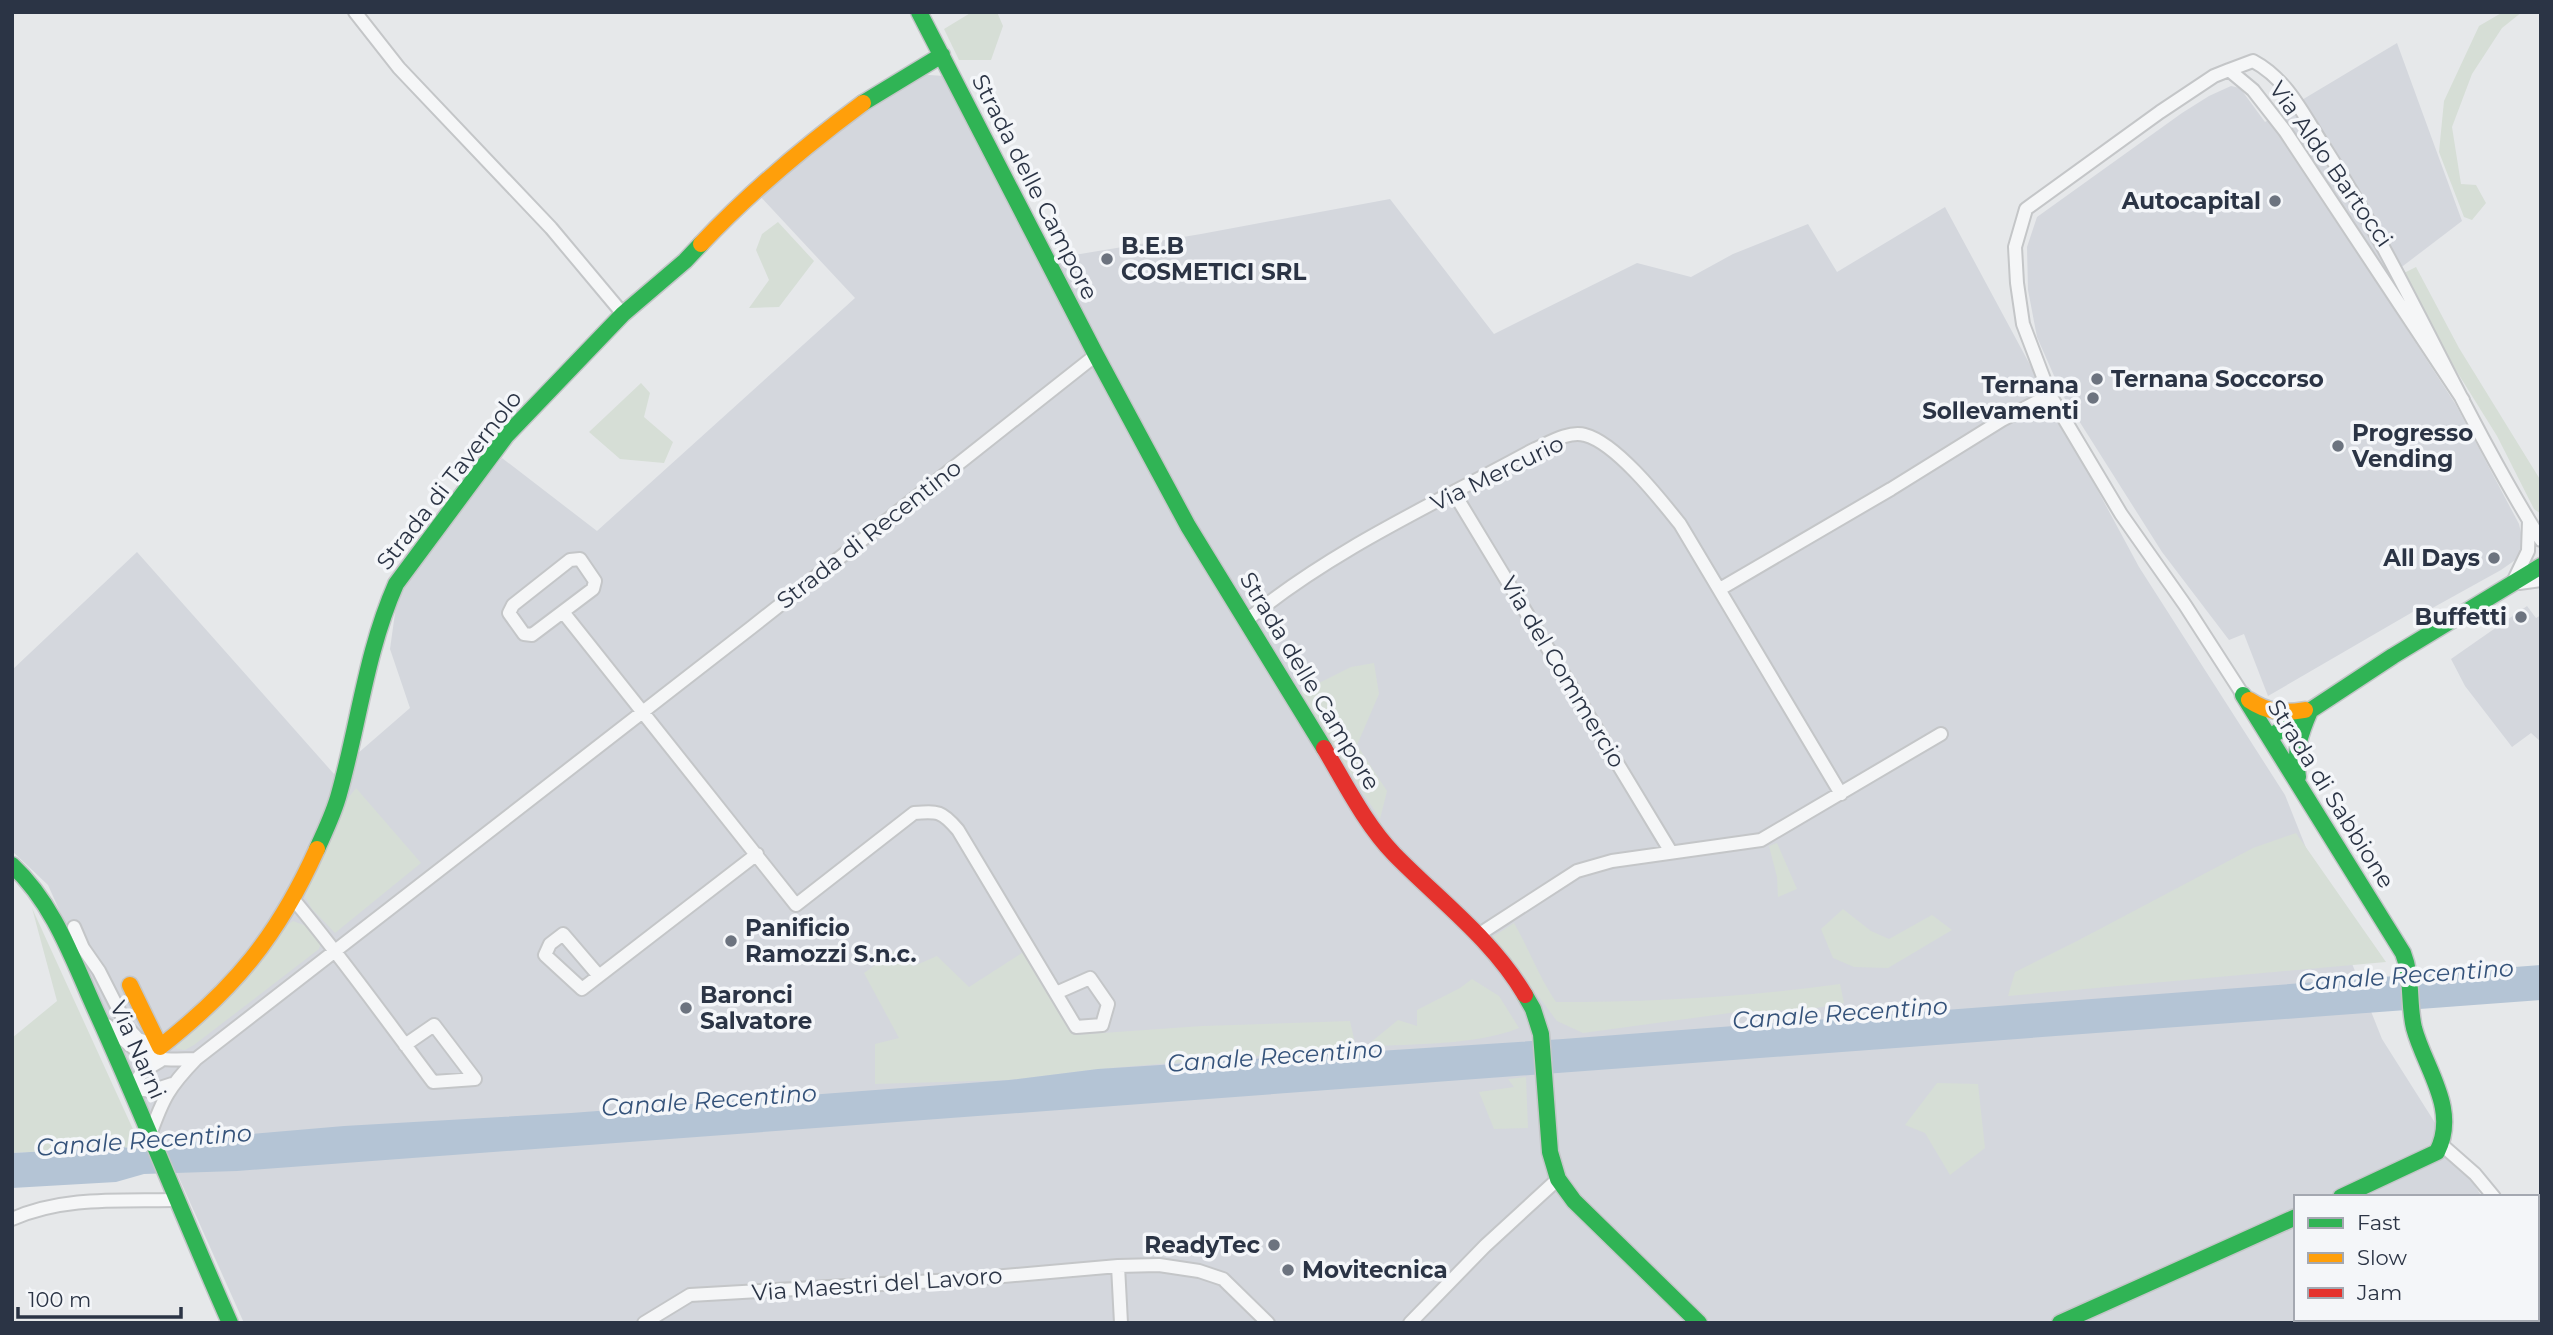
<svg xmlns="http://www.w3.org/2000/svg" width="2553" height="1335" font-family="Montserrat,sans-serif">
<rect width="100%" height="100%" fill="#e6e8ea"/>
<path fill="#d4d7dd" d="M2397,43L2462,221L2378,285L2456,405L2519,524L2523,541L2521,556L2501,570L2427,611L2423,606L2268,696L2244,634L2229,640L2162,552L2062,394L2037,337L2028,290L2027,247L2037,217L2182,113L2209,96L2231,86L2240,88L2265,122Z
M915,74L944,76L1050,259L1201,234L1390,199L1494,334L1637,263L1691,277L1733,254L1808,224L1837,272L1945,207L2139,567L2285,795L2382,1039L2482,1197H2296V1319H2537V1291L2541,1297V1323H244L48,885L12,851V670L137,552L334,774L410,708L390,649L397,599L411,571L502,458L597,531L855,298L758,194Z
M2527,606L2536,618L2541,615V742L2531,733L2512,747L2465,686L2451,659Z"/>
<path fill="#d6ded6" d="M972,12H997L1003,26L991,60H959L944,29Z
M2503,12H2522L2502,28L2472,74L2452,127L2461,184L2476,185L2486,203L2472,220L2464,217L2439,152L2444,101L2479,26Z
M778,222L814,261L779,307L749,308L769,280L756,250L762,234Z
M2416,267L2459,348L2541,481V514L2534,509L2497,436L2434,335L2402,274Z
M641,383L650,393L644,417L673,442L664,463L620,459L589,432Z
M1374,663L1379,694L1357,745L1387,791L1380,819L1299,693L1351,667Z
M356,788L421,863L335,933L312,909L305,897L308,883L342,806Z
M2296,833L2386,962L2008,996L2015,972L2077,941L2253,848Z
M1777,843L1797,889L1778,897L1777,877L1769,846Z
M32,908L142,1149L121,1147L12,1153V1038L57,1001Z
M1843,909L1871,931L1889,939L1932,915L1952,930L1888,968L1854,967L1833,958L1821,929Z
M293,921L312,928L322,939L319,949L194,1045L185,1050L177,1049L174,1044L285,927Z
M1514,923C1529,949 1539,977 1556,1002C1651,1002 1745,997 1840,984L1844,1003L1811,1009L1730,1013L1583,1033L1557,1021L1521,973L1488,940Z
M895,951L914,966L937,956L969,987L1025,951L1074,1035L1202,1026L1350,1021L1356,1048L1098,1069L1009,1080L875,1084V1044L899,1038L864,973Z
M1472,979L1499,996L1519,1028C1474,1046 1415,1043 1365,1047L1398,1020L1417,1026V1010L1460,988Z
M1526,1077L1528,1128L1494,1129L1479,1092L1514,1087L1508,1079Z
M1937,1083L1978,1084L1985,1148L1950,1175L1925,1133L1905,1125Z"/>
<path fill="#b4c4d5" d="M2541,965V1000L237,1171L144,1174L116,1182L12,1188V1153L121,1147L142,1149L251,1134L344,1126L571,1113L1009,1080L1098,1069L1563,1039Z"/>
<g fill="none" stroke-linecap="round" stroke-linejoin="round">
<g stroke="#c4c6c8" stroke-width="16">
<path id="street" d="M355,12L399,68L551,228L623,314
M2050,395L2023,324L2017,283L2015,247L2026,209L2160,112L2214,76L2229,70
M2463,400L2285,131L2253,90L2229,70L2253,61C2287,79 2303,114 2323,145C2405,272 2461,412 2541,540
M1454,493L1671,852
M580,559L595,581L593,589L532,635L524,634L509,613L513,605L570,560Z
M2514,580L2528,551L2529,521
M2519,583L2541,580
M1720,589L1891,489L2002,420L2050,395L2121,514L2185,605L2243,695
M563,612L796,905L914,813C938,811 942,811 958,830L1076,1027L1102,1025L1108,1004L1090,978L1056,993
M1247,620C1333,549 1436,503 1533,450C1547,444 1569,430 1585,435C1616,443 1660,499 1680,524L1841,794
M294,900C343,959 387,1021 433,1082L475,1079L434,1025L405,1045
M74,927L83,948L99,971L128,1028L138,1039L160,1047
M1478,935L1577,871L1612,861L1761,840L1941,734
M599,976L563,934L550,944L545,955L582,989L757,854
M107,1025C143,1058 146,1061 196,1059
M160,1061L143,1071L131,1088L151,1091L172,1084
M150,1135C163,1098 169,1087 196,1059L752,627L1096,355
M2442,1145L2475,1174L2494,1197
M12,1219C63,1196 121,1201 176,1200
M1118,1266L1121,1323
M2537,1267L2541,1274
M644,1323L690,1295L970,1279L1118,1266L1159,1265L1199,1271L1223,1279L1268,1323
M1410,1323L1485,1246L1558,1179"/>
</g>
<g stroke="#c4c6c8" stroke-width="19">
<path id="fast" d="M919,12L1096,355L1188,526L1324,748
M863,103L942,55
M2243,695L2403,953C2413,978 2408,1003 2414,1028C2425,1069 2459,1109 2437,1152L2341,1197
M2270,737L2393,656L2541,566
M2298,777C2294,752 2300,734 2310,711
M317,849C325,831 334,813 339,794C359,723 366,652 396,584L506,436L623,314L685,261L701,244
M12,865C54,904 73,960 96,1011C143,1114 184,1219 230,1323
M1525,995L1533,1009L1541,1034L1550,1152L1558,1179L1574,1201L1699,1323
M2060,1323L2296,1217"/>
</g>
<g stroke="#c4c6c8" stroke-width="19">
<path id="slow" d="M701,244C751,191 805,146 863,103
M2249,700C2267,712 2283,714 2305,710
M130,985L160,1047C235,988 278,936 317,849"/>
</g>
<g stroke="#c4c6c8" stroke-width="19">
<path id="jam" d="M1324,748C1345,783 1365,824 1394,854C1439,900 1492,939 1525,995"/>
</g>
<use href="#street" stroke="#f5f6f7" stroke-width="12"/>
<use href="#fast" stroke="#30b455" stroke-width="16"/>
<use href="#slow" stroke="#ff9f0a" stroke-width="16"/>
<use href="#jam" stroke="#e5322d" stroke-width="16"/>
</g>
<g fill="#6c737f" stroke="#f4f6f9" stroke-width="2.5">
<circle cx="2275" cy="201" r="7"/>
<circle cx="1107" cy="259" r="7"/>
<circle cx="2097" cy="379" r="7"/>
<circle cx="2093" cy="398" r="7"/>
<circle cx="2338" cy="446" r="7"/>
<circle cx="2494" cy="558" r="7"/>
<circle cx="2521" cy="617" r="7"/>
<circle cx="731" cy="941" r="7"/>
<circle cx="686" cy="1008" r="7"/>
<circle cx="1274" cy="1245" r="7"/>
<circle cx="1288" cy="1270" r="7"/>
</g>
<g text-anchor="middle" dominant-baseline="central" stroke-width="7" stroke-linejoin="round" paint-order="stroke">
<g font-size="23" fill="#2b3445" stroke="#f4f6f9">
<text transform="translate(2331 164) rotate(55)">Via Aldo Bartocci</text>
<text transform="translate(1035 187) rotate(63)">Strada delle Campore</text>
<text transform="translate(1497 473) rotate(-26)">Via Mercurio</text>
<text transform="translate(449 480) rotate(-52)">Strada di Tavernolo</text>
<text transform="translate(869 534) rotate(-38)">Strada di Recentino</text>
<text transform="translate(1563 672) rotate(59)">Via del Commercio</text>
<text transform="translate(1310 681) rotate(59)">Strada delle Campore</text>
<text transform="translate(2331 794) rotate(58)">Strada di Sabbione</text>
<text transform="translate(138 1050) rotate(66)">Via Narni</text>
<text transform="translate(877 1284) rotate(-4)">Via Maestri del Lavoro</text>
</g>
<g font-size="23" font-weight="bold" fill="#2b3445" stroke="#f4f6f9" text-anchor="start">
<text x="2261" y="201" text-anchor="end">Autocapital</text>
<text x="1121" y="246">B.E.B<tspan x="1121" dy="26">COSMETICI SRL</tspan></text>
<text x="2111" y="379">Ternana Soccorso</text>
<text x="2079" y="385" text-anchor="end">Ternana<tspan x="2079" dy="26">Sollevamenti</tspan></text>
<text x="2352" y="433">Progresso<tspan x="2352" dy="26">Vending</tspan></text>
<text x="2480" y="558" text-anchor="end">All Days</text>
<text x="2507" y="617" text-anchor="end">Buffetti</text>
<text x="745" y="928">Panificio<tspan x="745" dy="26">Ramozzi S.n.c.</tspan></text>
<text x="700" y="995">Baronci<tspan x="700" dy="26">Salvatore</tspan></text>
<text x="1260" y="1245" text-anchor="end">ReadyTec</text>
<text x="1302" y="1270">Movitecnica</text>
</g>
<g font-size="24" font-style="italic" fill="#34527a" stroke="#f4f6f9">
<text transform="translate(2406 975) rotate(-4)">Canale Recentino</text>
<text transform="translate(1840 1013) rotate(-4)">Canale Recentino</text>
<text transform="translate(1275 1056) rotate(-4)">Canale Recentino</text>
<text transform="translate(709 1100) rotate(-4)">Canale Recentino</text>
<text transform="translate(144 1140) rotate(-4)">Canale Recentino</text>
</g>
</g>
<rect width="2553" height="1335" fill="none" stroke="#2b3445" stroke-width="28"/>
<rect x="2294" y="1195" width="245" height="126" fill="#f4f6f9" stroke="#a4a8b1" stroke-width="2"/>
<rect x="2308" y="1218" width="35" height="10" fill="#30b455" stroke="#a4a8b1" stroke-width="2"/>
<text x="2357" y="1230" font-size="21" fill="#2b3445">Fast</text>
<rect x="2308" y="1253" width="35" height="10" fill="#ff9f0a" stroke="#a4a8b1" stroke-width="2"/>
<text x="2357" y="1265" font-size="21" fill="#2b3445">Slow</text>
<rect x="2308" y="1288" width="35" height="10" fill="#e5322d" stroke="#a4a8b1" stroke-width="2"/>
<text x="2357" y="1300" font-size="21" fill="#2b3445">Jam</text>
<path d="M18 1307v10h163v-10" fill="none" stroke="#2b3445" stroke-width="3.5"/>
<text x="28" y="1307" font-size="21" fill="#2b3445" stroke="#f4f6f9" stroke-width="5" paint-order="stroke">100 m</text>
</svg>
